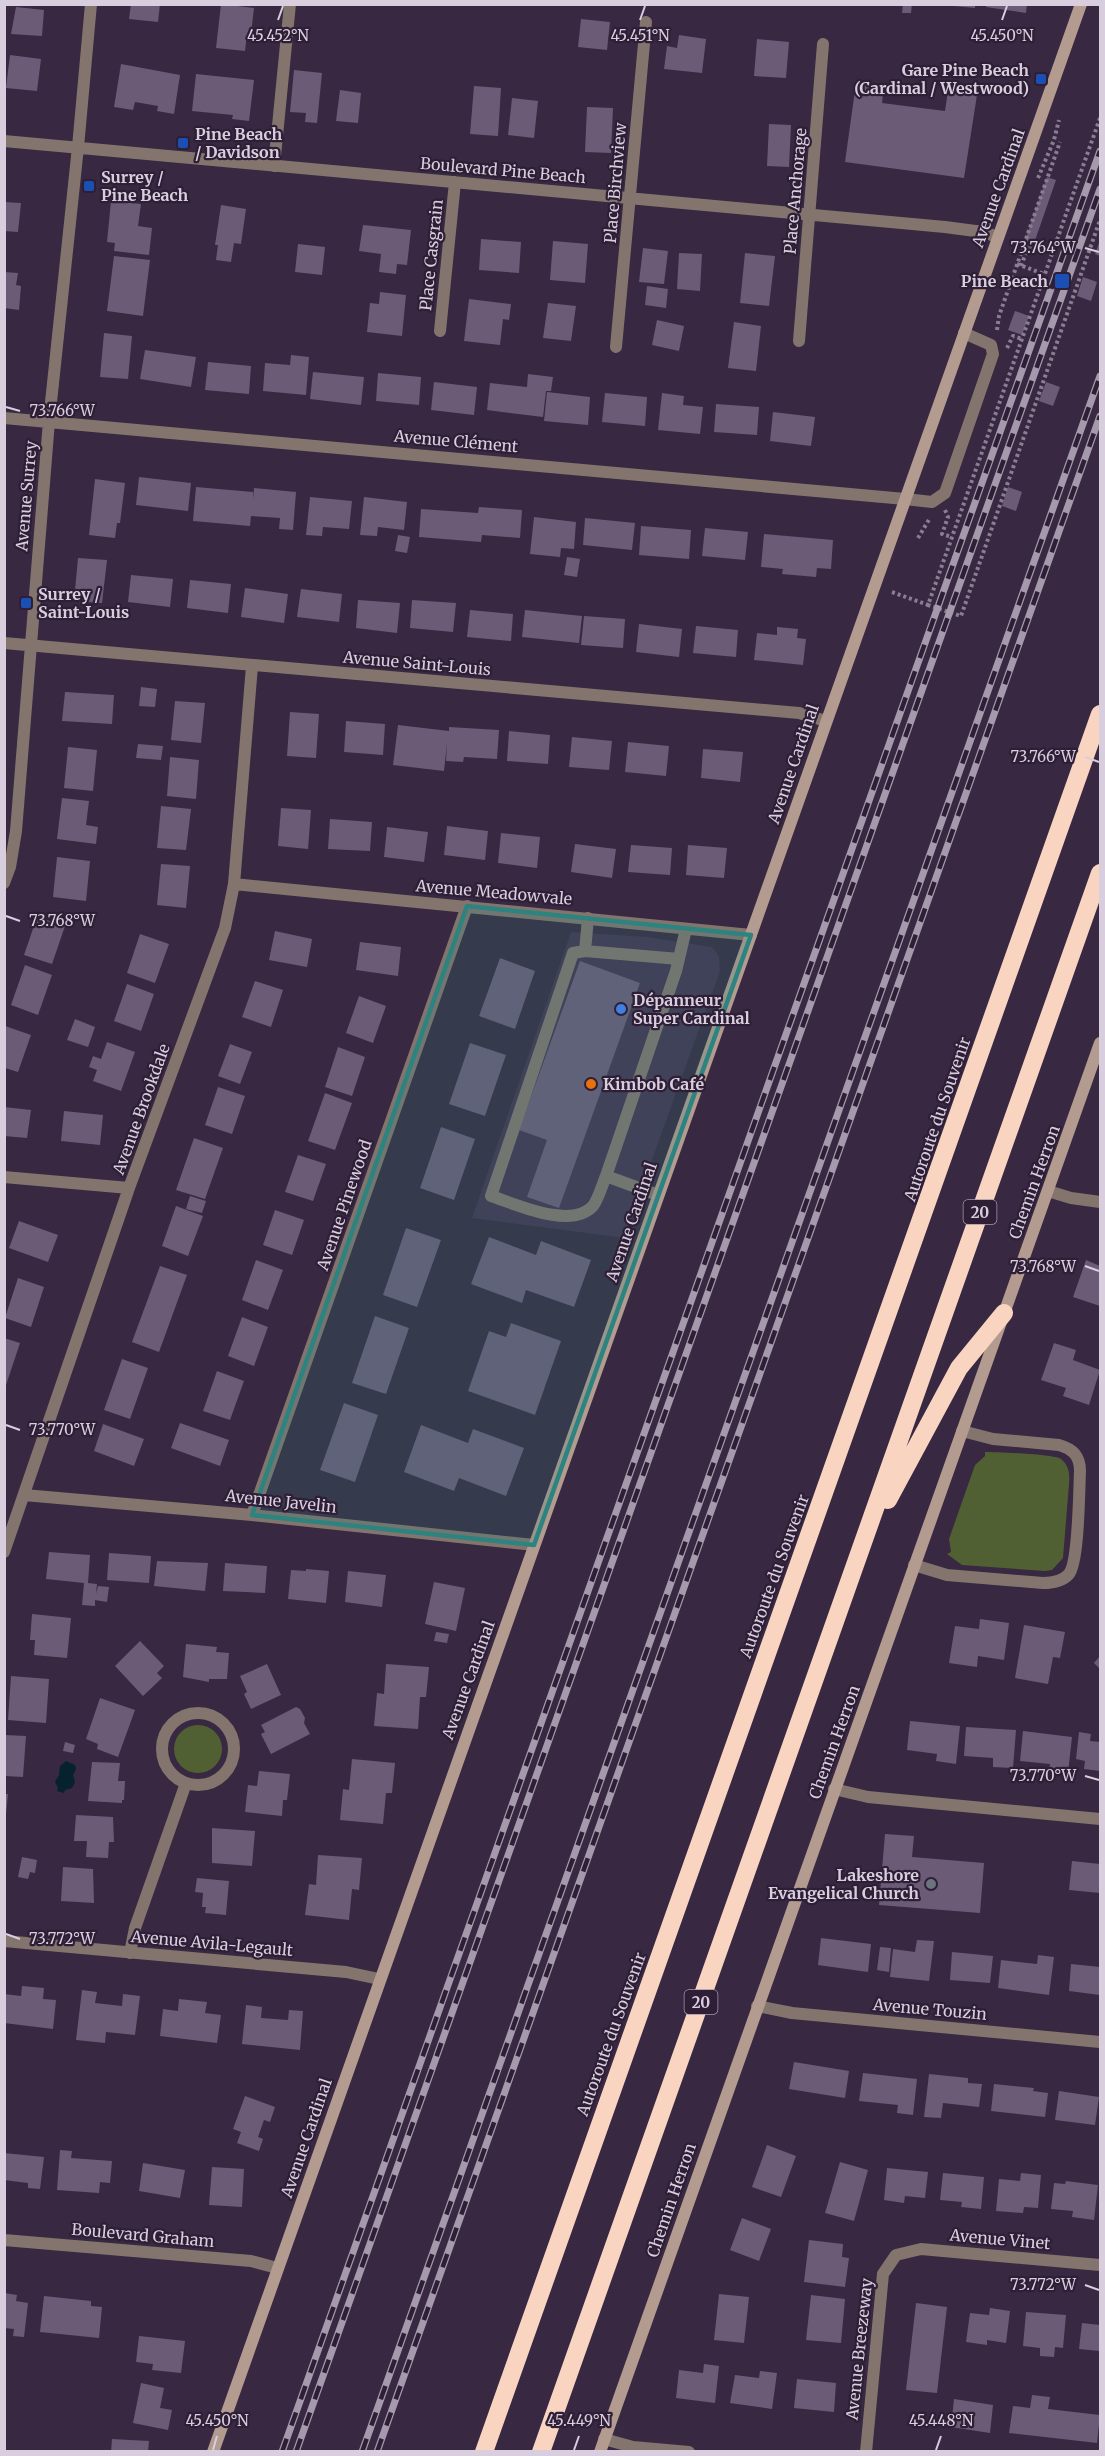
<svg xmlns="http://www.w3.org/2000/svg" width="1105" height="2456" font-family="Merriweather,serif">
<rect width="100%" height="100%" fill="#382841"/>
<path fill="#453250" d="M571,932L648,937L712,947L719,956L720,971L624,1238L472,1218Z"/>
<path fill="#506033" d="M985,1452C997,1452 1053,1454 1061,1459C1069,1465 1070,1475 1069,1484L1063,1558L1052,1570L1045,1571L962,1565L947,1554L951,1552L949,1539L975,1465L985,1456Z
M174 1749a24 24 0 1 1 48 0a24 24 0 1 1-48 0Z"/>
<path fill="#06222e" d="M66,1761L75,1765L76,1769L73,1775L75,1782L72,1788L65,1790L64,1793L57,1791L58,1788L55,1782L59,1775L60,1766Z"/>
<path fill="#6c5b77" d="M131,4H160L158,22L129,19Z
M221,4L254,8L251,34H247L245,51L216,48Z
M903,4H912L911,13H902Z
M954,4H975V8L954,6Z
M987,4H1027L1026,13L986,7Z
M16,7L44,10L42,36L11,34Z
M581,19L610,22L607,50L578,47Z
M679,35L706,39L702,73L664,69L667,46L677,48Z
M757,39L789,42L786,78L754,76Z
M10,55L41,59L37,91L6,88Z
M121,64L180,75L174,114L157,111L158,106L135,102L133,110L114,107Z
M294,70L322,73L317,123L305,122L306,113L290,112Z
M196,74L254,80L249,121L232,119L233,115L192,111Z
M856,83L884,86L882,103L945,111L948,91L977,95L964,178L845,162Z
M474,86L501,88L498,136L470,134Z
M340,90L361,93L358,123L336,121Z
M512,98L538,101L534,138L508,135Z
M587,107L613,108L611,153L585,152Z
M769,124L791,125L789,167L767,166Z
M1047,177L1056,180L1031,252L1022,249Z
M111,201L141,204L138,226L152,228L149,255L114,251L115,243L107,242Z
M4,202L21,203L18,232L4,231Z
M221,205L246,209L241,244L234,243L231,262L216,260L218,245H215Z
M363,225L411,230L407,265L397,264L396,274L379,272L381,254L359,251Z
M481,239L521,242L519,273L479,270Z
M1100,240V256L1095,254Z
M553,241L588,244L585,283L550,280Z
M298,244L325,247L322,275L295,272Z
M643,248L668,251L664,284L639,282Z
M679,253L702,254L700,291L677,289Z
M745,253L775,256L769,306L740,303Z
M114,256L150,260L143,316L107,311Z
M4,272L18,273L16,285L21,286L19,310L4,308Z
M1083,277L1097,282L1091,301L1077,296Z
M647,286L668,289L666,308L645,305Z
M380,292L406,295L402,336L367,332L370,303L379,304Z
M469,299L511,304L509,320L503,319L500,345L464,341Z
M548,303L576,306L571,341L543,338Z
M1015,311L1029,316L1022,335L1008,330Z
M657,320L684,326L679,351L652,345Z
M734,322L761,326L756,371L728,368Z
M104,333L132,336L128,379L100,377Z
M145,350L196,357L191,387L140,379Z
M291,355L309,357L306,395L263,391L265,363L290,365Z
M208,362L251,366L249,394L205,390Z
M313,372L364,377L361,405L310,399Z
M378,373L421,377L419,405L376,401Z
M528,374L553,377L551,391H546L543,417L487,410L490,383L527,387Z
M434,382L477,387L474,415L431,410Z
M1046,382L1060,387L1053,406L1039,401Z
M547,392L590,397L588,425L544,421Z
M605,393L647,397L645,426L602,422Z
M662,393L684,396L683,405L703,407L700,434L658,430Z
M716,404L759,407L757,435L714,432Z
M773,412L815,417L811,446L770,441Z
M139,477L191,483L188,511L136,505Z
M95,479L125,483L120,523H117L115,538L89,535Z
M196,487L253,492V499L254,488L296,492L293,530L279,529L280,518L251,516L250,526L193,521Z
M1008,487L1022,492L1016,511L1002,506Z
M310,497L352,501L349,529L323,527L322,536L306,535Z
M364,497L407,502L404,530L378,527L377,536L360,535Z
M479,507L522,510L520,538L482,535L481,542L419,537L421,509L478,513Z
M534,517L576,522L574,549L561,548L560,557L530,554Z
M585,518L635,523L632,550L583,545Z
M641,526L691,530L689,559L639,555Z
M705,528L748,532L745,560L702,556Z
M764,534L833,540L831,569L817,568L816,577L782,574L783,569L761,567Z
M398,535L410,537L407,553L395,551Z
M567,557L580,559L577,577L564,575Z
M78,558L107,560L102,603L74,601Z
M131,575L173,579L170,607L128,602Z
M190,580L231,584L228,613L187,608Z
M245,588L288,594L284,623L241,617Z
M301,589L342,594L339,622L297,617Z
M358,600L400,603L397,633L356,628Z
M412,600L456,603L453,632L410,628Z
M470,610L513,614L511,641L467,637Z
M525,610L582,616L579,643L522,637Z
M584,616L625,619L623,648L581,645Z
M639,624L682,629L679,657L636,652Z
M696,626L738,630L736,657L693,653Z
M777,627L798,629L797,638L806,639L803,665L754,660L757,633L777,635Z
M141,687L157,689L155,707L139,706Z
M65,692L114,695L112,724L62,721Z
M175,701L205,703L201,743L171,740Z
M290,712L319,714L316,758L287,756Z
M346,721L385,724L383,755L344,752Z
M398,725L449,731V727L499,730L497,759L464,757L463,762L446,761L447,743L444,771L393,765Z
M509,731L550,735L548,764L507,761Z
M572,737L612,741L609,770L569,767Z
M628,742L669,746L666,776L625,772Z
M138,744L163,746L161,760L136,758Z
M68,747L97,750L93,791L64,788Z
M703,749L743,752L740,782L701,778Z
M170,757L199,760L196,799L167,796Z
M62,798L89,801L86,825L98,827L96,844L57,839Z
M161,806L191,809L186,850L157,848Z
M281,808L311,810L308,849L278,846Z
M330,819L372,822L370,851L328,849Z
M447,826L488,831L485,860L444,855Z
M387,827L428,832L424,862L384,857Z
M501,833L540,837L537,868L498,863Z
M575,844L616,849L612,878L571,872Z
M631,845L672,848L670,875L628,872Z
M688,845L727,848L724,878L686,875Z
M57,857L90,861L86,901L53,897Z
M161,864L190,866L186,908L157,905Z
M37,917L65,926L52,964L24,955Z
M275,931L312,939L307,967L269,960Z
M140,934L169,944L155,983L127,973Z
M360,942L401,947L398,976L356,970Z
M500,958L535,971L515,1029L479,1016Z
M580,961L640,983L559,1208L527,1197L547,1140L519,1130Z
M25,965L52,975L38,1015L11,1005Z
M255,981L283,990L271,1027L242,1017Z
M127,984L154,994L141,1031L114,1021Z
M359,996L386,1006L373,1043L346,1033Z
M75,1019L95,1027L88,1047L67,1040Z
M5,1026L31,1035L18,1072L5,1068Z
M107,1042L135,1052L121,1091L93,1081L97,1070L89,1067L93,1056L101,1059Z
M470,1043L506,1055L485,1116L449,1104Z
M230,1044L252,1052L240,1084L218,1076Z
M338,1047L365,1057L352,1096L325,1087Z
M218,1087L245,1096L232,1134L205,1125Z
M325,1093L352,1103L335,1150L308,1141Z
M4,1107L31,1110L27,1138L4,1136Z
M64,1111L103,1115L100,1145L61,1141Z
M441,1127L475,1139L454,1200L420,1188Z
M194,1138L223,1148L205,1199L176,1190Z
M298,1155L326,1164L313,1201L285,1192Z
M190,1196L206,1201L202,1213L186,1209Z
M176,1206L203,1216L188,1256L162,1246Z
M275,1210L304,1220L292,1255L263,1245Z
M19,1221L58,1235L48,1262L9,1248Z
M406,1228L441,1240L417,1307L383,1295Z
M489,1237L536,1255L541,1241L591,1260L574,1307L526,1290L522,1303L471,1284Z
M256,1260L283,1270L268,1310L242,1300Z
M1086,1260L1100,1266V1306L1073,1297Z
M160,1266L187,1275L159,1352L132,1342Z
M18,1278L44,1287L31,1327L5,1318Z
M375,1316L409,1328L386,1394L352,1383Z
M242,1317L268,1327L254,1366L228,1356Z
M511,1323L561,1341L535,1415L468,1391L489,1331L506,1337Z
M4,1338L20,1343L5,1388H4Z
M1054,1343L1076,1350L1073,1360L1100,1370L1089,1405L1063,1396L1066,1388L1041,1380Z
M122,1359L148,1368L130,1419L104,1410Z
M217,1371L244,1381L230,1420L203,1411Z
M344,1403L378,1415L355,1482L320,1470Z
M180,1423L229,1440L220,1466L171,1448Z
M103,1424L144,1439L134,1466L94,1451Z
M421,1425L468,1443L473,1429L524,1448L506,1496L459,1478L454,1491L404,1472Z
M49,1552L90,1555L88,1583L97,1584L96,1594L98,1586L109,1587L107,1602L95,1600V1606L82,1605L84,1583L46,1579Z
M109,1553L151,1556L149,1583L107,1580Z
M157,1561L208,1563L205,1591L154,1586Z
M225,1563L267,1566L265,1593L223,1591Z
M306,1569L329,1571L326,1603L288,1599L291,1570L306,1571Z
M348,1571L386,1575L382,1607L345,1602Z
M434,1582L465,1588L456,1631L425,1624Z
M32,1614L71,1618L67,1658L34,1655L35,1640H30Z
M980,1619L1009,1623L1004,1660L978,1656L977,1667L949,1663L955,1626L979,1629Z
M1024,1625L1065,1632L1060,1658L1053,1657L1048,1684L1015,1678Z
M436,1632L449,1634L447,1643L434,1641Z
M140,1641L164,1666L157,1673L162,1678L143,1696L115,1666Z
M186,1644L217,1647L216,1652L229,1653L227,1679H209V1682L183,1677Z
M1100,1656V1669L1094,1663Z
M267,1664L281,1695L251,1709L244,1694L247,1692L240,1676Z
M386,1664L429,1667L426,1697H420L418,1729L374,1726L377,1693L384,1694Z
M11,1676L49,1679L46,1723L8,1720Z
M100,1698L135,1710L118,1757L97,1749L98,1744L86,1739Z
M296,1707L300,1709L305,1718L304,1723L310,1734L271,1754L261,1734L265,1732L261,1725Z
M910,1721L960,1726L956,1764L936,1761L937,1754L907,1750Z
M966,1727L1016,1730L1013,1768L993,1767V1758L964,1756Z
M1023,1731L1072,1737L1068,1773L1049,1771L1050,1764L1020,1761Z
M1079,1732L1091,1734L1090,1741L1100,1742V1771L1084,1769L1085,1761L1076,1759Z
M5,1735L26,1736L23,1777L5,1776Z
M65,1742L75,1745L73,1753L63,1751Z
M352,1759L395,1763L392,1793H386L383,1824L340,1820L343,1789L349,1790Z
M92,1762L120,1763L118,1781H125L124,1800H122V1803L88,1801Z
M259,1771L290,1774L287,1800H283L282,1816L245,1812L248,1785L257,1786Z
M4,1794H8L6,1814H4Z
M76,1815L113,1817L114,1842H109L108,1858L86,1857L87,1841H74Z
M212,1828L255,1831L252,1866L212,1863Z
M885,1834L914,1836L912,1857L984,1863L980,1913L879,1905Z
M318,1855L362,1858L359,1890L352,1889L349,1920L305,1915L309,1884L316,1885Z
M22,1857L37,1860L35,1873L30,1872L28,1879L18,1877Z
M1072,1861L1100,1864V1893L1069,1890Z
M63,1867L93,1869L94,1903L61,1901Z
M197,1878L229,1881L226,1915L205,1913L206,1907H202L203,1893L195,1892Z
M821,1938L871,1944L868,1972L818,1965Z
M917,1940L934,1941L929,1981L890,1977L893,1949L915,1952Z
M880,1947L891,1948L889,1972L877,1970Z
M952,1952L993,1956L990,1983L950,1980Z
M1038,1955L1054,1957L1049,1995L998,1988L1001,1960L1037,1964Z
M1071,1964L1100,1967V1995L1069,1991Z
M22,1986L44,1988L43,1999L56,2000L53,2029L4,2023V1994L21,1996Z
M82,1990L97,1992L95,2003L122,2006L123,1994L140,1996L135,2035L106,2032L105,2043L76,2040Z
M179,1999L207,2002L205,2013L221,2015L217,2043L160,2036L163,2009L178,2011Z
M246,2005L262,2007L261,2018L288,2020L289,2010L303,2011L300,2050L242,2044Z
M794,2062L849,2071L845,2098L789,2089Z
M863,2073L917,2079L913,2115L897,2113L898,2105L859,2101Z
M929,2074L968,2078V2083L982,2084L979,2107L943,2103L941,2118L924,2117Z
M994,2084L1034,2088L1033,2091L1048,2093L1045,2117L991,2111Z
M1059,2091L1099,2097L1095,2125L1055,2120Z
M245,2096L275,2107L270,2122L264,2120L258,2137L263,2139L259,2151L237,2143L241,2132L233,2129Z
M767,2145L796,2156L781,2197L752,2187Z
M60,2150L72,2151L71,2158L112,2161L110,2183L100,2182L99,2193L57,2190Z
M4,2153L44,2157L40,2189L28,2188V2183L4,2180Z
M840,2162L868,2170L854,2221L825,2213Z
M143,2163L185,2170L180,2198L139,2191Z
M212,2167L244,2169L242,2207L209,2205Z
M887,2168L928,2172L925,2198L905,2196L904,2203L884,2200Z
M943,2173L984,2177L981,2209L961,2207L962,2202L940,2200Z
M1021,2173L1041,2175L1038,2208L1024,2207L1023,2213L996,2211L999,2179L1020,2181Z
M1066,2181L1098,2185L1094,2220L1072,2217L1073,2211L1051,2209L1054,2183L1065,2184Z
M742,2218L771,2229L759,2261L730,2250Z
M809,2240L843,2244L842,2257L849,2258L845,2287L804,2282Z
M4,2293L17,2295L16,2301L28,2303L24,2337L13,2336L14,2329L4,2328Z
M719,2294L749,2297L744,2343L714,2340Z
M811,2295L845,2299L841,2343L806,2340Z
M44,2296L91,2301V2306L102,2307L99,2338L40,2332Z
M916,2303L947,2307L937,2393L906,2390Z
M990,2308L1010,2311L1006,2343L987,2340V2345L966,2342L970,2313L989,2315Z
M1026,2312L1066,2315L1063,2348L1055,2347L1054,2357L1040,2356V2348L1023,2346Z
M1082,2323L1100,2325V2351L1079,2349Z
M139,2336L185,2341L181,2373L152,2370L153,2364L136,2362Z
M704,2364L719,2366L715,2403L676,2398L679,2370L703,2373Z
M760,2371L777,2373L772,2409L730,2403L735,2375L759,2378Z
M797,2379L836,2383L834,2412L794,2408Z
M141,2383L164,2388L160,2408L172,2410L168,2430L133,2423Z
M1032,2395L1050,2397L1048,2409L1100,2415L1097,2443L1009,2433L1013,2406L1030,2408Z
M954,2399L993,2405L990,2433L951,2427Z
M112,2439L149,2441L148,2452H111Z"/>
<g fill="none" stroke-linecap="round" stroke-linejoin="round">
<path stroke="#8b7e92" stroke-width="4" stroke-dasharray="3 3" stroke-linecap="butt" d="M1100,118L928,605L961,616L1100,220
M1038,178L1054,140L1059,120
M1017,264L1044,274
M1021,266L1027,250
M997,330L999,316L1060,142
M1007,348L1013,336L1022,339
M945,510L948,517L942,534L952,537
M918,538L930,518
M892,592L928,605"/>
<path stroke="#83756d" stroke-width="12" d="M905,499L932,502L945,493L993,354L991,345L964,333
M588,918L585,951L679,959
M585,951L573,953L491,1196C516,1204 571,1230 593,1206C599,1198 602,1185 606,1176
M658,1195L606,1176L676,971L686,929"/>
<path stroke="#83756d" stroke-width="12" d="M4,141L945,227L983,232L998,237
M274,166L290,4
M440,331L455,182
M799,341L823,44
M616,347L646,22
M4,418L905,499
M4,643L799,713L826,721
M4,883L10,867L16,831L49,421L78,147L91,4
M234,884L751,935
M4,1177L129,1188
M1048,1191L1071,1198L1100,1202
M24,1495L252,1515L534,1545
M252,1515L467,906
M4,1552L129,1188L225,928L234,884L252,666
M914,1565L947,1575L1043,1583C1052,1583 1062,1582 1069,1574C1079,1561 1079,1490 1080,1471C1080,1456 1073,1449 1059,1445L993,1439L962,1431
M162 1749a36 36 0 1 1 72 0a36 36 0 1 1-72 0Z
M834,1789L868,1797L1100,1819
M4,1941L346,1972L379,1979
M130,1953L135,1928L186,1783
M757,2006L792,2013L1100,2042
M4,2240L251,2261L277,2268
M604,2439L633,2447L689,2452
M866,2452L883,2274L896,2255L921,2249L1100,2265"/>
<path stroke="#b39b8f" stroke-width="12" d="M213,2452L1081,4
M600,2452L1100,1043"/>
<path stroke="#f9d5c1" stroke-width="18" d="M888,1500L959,1368L1004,1313
M484,2452L1100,714
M541,2452L1100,873"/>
<g stroke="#a599ac" stroke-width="7">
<path id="rail" d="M282,2452L1100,151
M296,2452L1100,189
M362,2452L1100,376
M377,2452L1100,416"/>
</g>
<use href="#rail" stroke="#2e1e36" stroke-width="4.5" stroke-dasharray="14" stroke-linecap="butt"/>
</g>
<path fill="#2d837f" fill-opacity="0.2" stroke="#2d837f" stroke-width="4.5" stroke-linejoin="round" d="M467,906L751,935L534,1545L252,1515Z"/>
<path fill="none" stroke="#d8cede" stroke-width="2" d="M278,20L283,6M640,20L645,6M1002,20L1007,6M1085,248L1099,252M6,407L20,411M1085,757L1099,762M6,916L20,921M1085,1266L1099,1271M6,1425L20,1430M1085,1776L1099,1780M6,1934L20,1939M1085,2285L1099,2290M213,2450L217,2436M574,2450L579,2436M936,2450L941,2436"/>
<g fill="#1a4fb4" stroke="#2e1e36" stroke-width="2">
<rect x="1035" y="73" width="12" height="12" rx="3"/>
<rect x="177" y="137" width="12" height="12" rx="3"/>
<rect x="83" y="180" width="12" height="12" rx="3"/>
<rect x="1054" y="273" width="16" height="16" rx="3"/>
<rect x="20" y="597" width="12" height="12" rx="3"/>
</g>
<circle fill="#3f7fe0" stroke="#2e1e36" stroke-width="2" cx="621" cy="1009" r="6"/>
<circle fill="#e8710a" stroke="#2e1e36" stroke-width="2" cx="591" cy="1084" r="6"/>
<circle fill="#6b7280" stroke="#2e1e36" stroke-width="2" cx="931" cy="1884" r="6"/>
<g text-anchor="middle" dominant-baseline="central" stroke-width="4.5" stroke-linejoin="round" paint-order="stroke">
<g fill="#2e1e36" stroke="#a599ac" stroke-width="1.5">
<rect x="963.5" y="1200" width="33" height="24" rx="4.5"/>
<rect x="684.5" y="1990" width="33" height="24" rx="4.5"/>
</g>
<g font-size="15" font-weight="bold" fill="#d8cede">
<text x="980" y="1212">20</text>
<text x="701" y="2002">20</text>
</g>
<g font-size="16" font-weight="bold" fill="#d8cede" stroke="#2e1e36" text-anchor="start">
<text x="1029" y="70" text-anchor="end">Gare Pine Beach<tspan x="1029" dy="18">(Cardinal / Westwood)</tspan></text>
<text x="195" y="134">Pine Beach<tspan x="195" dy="18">/ Davidson</tspan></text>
<text x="101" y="177">Surrey /<tspan x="101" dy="18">Pine Beach</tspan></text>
<text x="1048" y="281" text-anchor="end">Pine Beach</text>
<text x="38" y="594">Surrey /<tspan x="38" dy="18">Saint-Louis</tspan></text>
<text x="633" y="1000">Dépanneur<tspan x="633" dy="18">Super Cardinal</tspan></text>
<text x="603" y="1084">Kimbob Café</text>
<text x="919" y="1875" text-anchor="end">Lakeshore<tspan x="919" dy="18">Evangelical Church</tspan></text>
</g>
<g font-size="16" fill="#d8cede" stroke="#2e1e36">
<text transform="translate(503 170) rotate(5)">Boulevard Pine Beach</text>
<text transform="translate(615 183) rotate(-85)">Place Birchview</text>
<text transform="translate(998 188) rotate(-70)">Avenue Cardinal</text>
<text transform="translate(795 191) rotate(-85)">Place Anchorage</text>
<text transform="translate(431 255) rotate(-84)">Place Casgrain</text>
<text transform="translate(456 441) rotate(5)">Avenue Clément</text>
<text transform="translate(26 496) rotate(-85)">Avenue Surrey</text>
<text transform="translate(417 663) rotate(5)">Avenue Saint-Louis</text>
<text transform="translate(793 764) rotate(-71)">Avenue Cardinal</text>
<text transform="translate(494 892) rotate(5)">Avenue Meadowvale</text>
<text transform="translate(141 1109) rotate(-70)">Avenue Brookdale</text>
<text transform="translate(937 1119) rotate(-71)">Autoroute du Souvenir</text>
<text transform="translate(1034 1182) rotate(-70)">Chemin Herron</text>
<text transform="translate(344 1205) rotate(-71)">Avenue Pinewood</text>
<text transform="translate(631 1222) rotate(-71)">Avenue Cardinal</text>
<text transform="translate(281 1501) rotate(6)">Avenue Javelin</text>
<text transform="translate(774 1576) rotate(-70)">Autoroute du Souvenir</text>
<text transform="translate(468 1680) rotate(-70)">Avenue Cardinal</text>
<text transform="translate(834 1742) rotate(-70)">Chemin Herron</text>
<text transform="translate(212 1943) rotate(5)">Avenue Avila-Legault</text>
<text transform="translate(930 2009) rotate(5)">Avenue Touzin</text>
<text transform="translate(611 2034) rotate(-70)">Autoroute du Souvenir</text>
<text transform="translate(306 2138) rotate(-71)">Avenue Cardinal</text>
<text transform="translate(671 2200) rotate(-71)">Chemin Herron</text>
<text transform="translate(143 2235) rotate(5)">Boulevard Graham</text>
<text transform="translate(1000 2239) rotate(5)">Avenue Vinet</text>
<text transform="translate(859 2349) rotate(-84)">Avenue Breezeway</text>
</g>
</g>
<g font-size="15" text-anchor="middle" fill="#d8cede" stroke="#2e1e36" stroke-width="4.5" stroke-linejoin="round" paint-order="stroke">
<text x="278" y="41">45.452°N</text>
<text x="640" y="41">45.451°N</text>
<text x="1002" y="41">45.450°N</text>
<text x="1043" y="253">73.764°W</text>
<text x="62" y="416">73.766°W</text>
<text x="1043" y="762">73.766°W</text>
<text x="62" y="926">73.768°W</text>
<text x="1043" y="1272">73.768°W</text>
<text x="62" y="1435">73.770°W</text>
<text x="1043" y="1781">73.770°W</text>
<text x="62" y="1944">73.772°W</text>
<text x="1043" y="2290">73.772°W</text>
<text x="217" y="2426">45.450°N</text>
<text x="579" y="2426">45.449°N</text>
<text x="941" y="2426">45.448°N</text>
</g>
<rect width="1105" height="2456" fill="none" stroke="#d8cede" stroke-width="12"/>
</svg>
